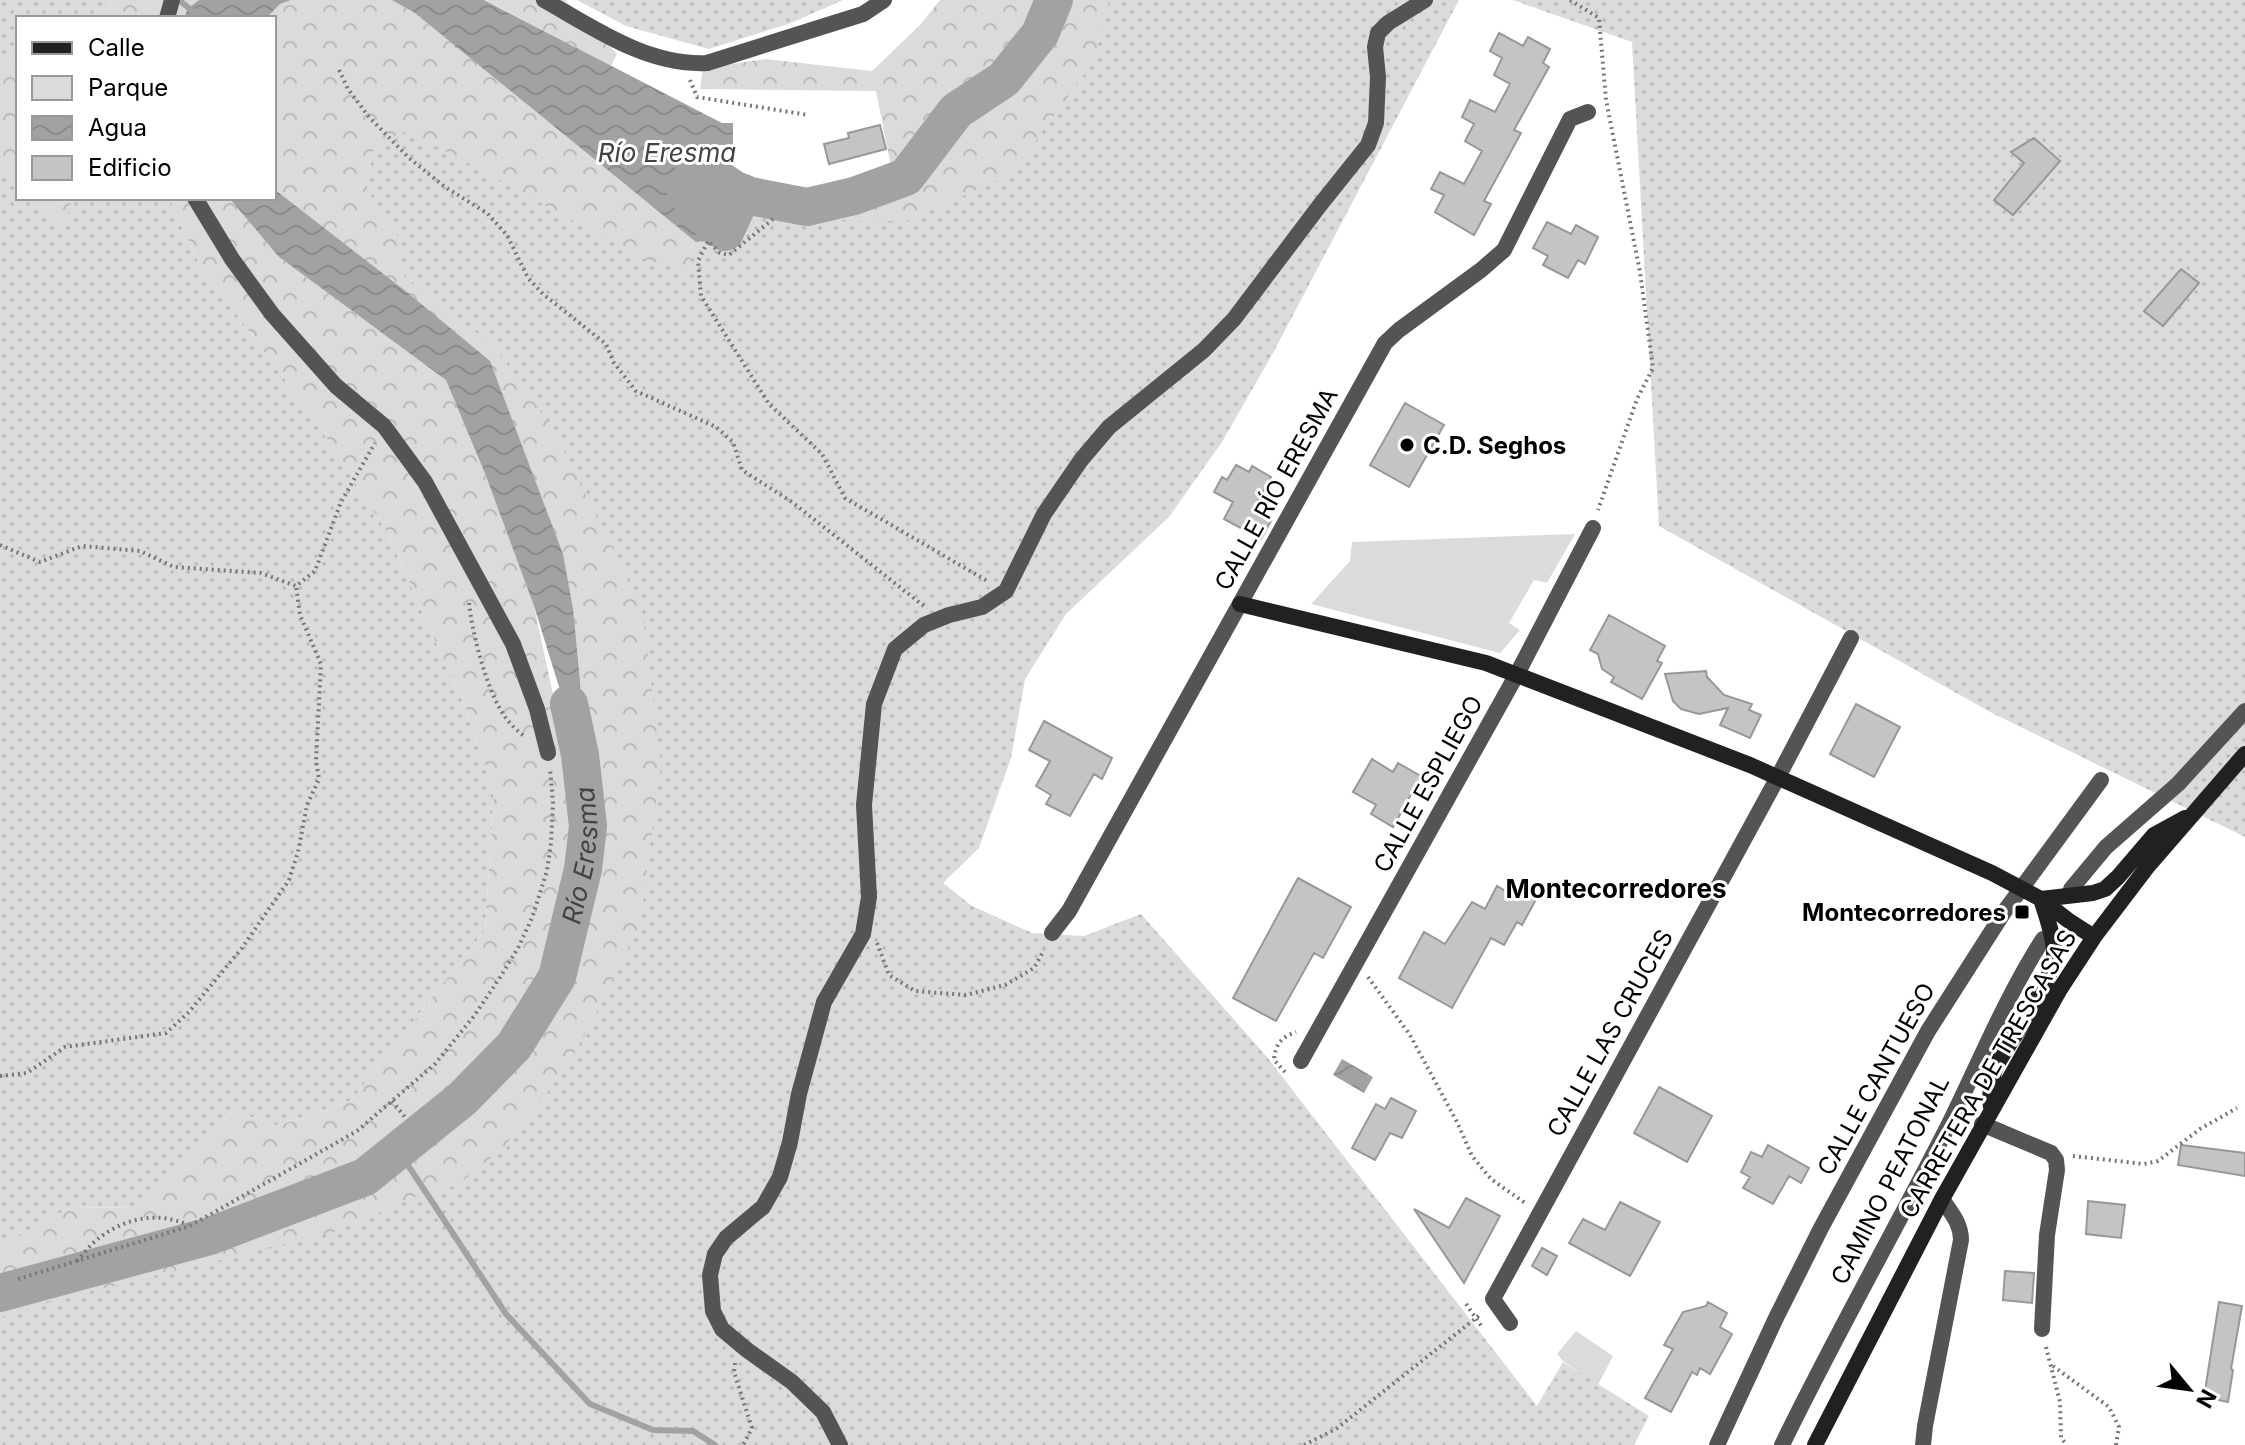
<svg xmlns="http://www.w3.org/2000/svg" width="2245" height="1445" font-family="Inter,sans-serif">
<defs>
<pattern id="grass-dots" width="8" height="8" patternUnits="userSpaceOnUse" patternTransform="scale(2)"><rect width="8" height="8" fill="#dbdbdb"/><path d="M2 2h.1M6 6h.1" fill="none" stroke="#bababa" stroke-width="1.8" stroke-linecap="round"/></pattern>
<pattern id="forest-crowns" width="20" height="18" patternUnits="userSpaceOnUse" patternTransform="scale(2)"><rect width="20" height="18" fill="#dbdbdb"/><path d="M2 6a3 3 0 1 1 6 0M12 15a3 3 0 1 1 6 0" fill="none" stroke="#bababa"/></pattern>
<pattern id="water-waves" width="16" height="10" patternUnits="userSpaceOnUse" patternTransform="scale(2)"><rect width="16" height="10" fill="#a2a2a2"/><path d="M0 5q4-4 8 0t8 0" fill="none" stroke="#8a8a8a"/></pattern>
</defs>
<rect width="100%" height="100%" fill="#fff"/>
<path fill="url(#grass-dots)" d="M0,0H112L104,18H18V57L0,62Z
M220,0H437L559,70L735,190L756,198L807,207L854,196L906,177L1054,0H1459L1273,353L1222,442L1169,517L1066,614L1025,679L1011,758L979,848L943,883L972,906L1032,933L1084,936L1141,914L1267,1057L1537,1406L1563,1362L1649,1416L1634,1445H0V1293L66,1274L557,977L583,869L588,826L580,755L528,523L274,198V18H208Z
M577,0H843L791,23L709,49L626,26Z
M1513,0H2245V837L1992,713L1659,526L1632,42Z
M0,170L18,187V198H30L64,229L72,198H169L199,263L321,429L387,532L468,714L494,791L485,930L351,1101L278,1126L233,1111L140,1208L71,1207L0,1247Z"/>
<path fill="url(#forest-crowns)" d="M112,0H199L187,9L185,18H104Z
M291,0H392L415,13L696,242L685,271L639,257L448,152L402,131L373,150L367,189L398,237L405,278L494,346L554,431L642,609L661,765L640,924L596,1014L566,1069L504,1147L456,1186L427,1192L332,1233L59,1299L0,1318V1247L71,1207L140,1208L233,1111L278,1126L351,1101L485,930L494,791L468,714L387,532L321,429L199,263L169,198H229L279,257L446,380L484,471L534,606L569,768L585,927L595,791L574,663L477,378L274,193V18H266L281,4Z
M485,0H565L617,54L611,66Z
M940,0H1109L1093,62L1012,174L903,223L782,217L771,185L806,194L895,187L876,91L700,89L703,68L765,59L872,71L920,25Z
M18,57V187L0,170V62Z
M30,198H72L64,230Z"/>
<path fill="#dbdbdb" d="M1575,534L1547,583L1534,580L1509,623L1520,630L1500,653L1311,604L1350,561L1352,542Z
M1576,1331L1613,1356L1598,1385L1563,1361L1557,1354Z"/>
<path fill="url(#water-waves)" d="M199,0H291L280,4L266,18H185L187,9Z
M392,0H484L722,123H733V145H719L723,172L739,178L708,241L696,242L415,13Z
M274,189L408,293L490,361L563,554L573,609L580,681V755L534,606L484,471L446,380L279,257L229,198H274Z
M1342,1059L1373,1077L1364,1093L1333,1075Z"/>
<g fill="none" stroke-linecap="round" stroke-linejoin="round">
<path stroke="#a2a2a2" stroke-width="6" d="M179,0L201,18
M398,1150L506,1314L590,1404L653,1430L693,1431L715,1445"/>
<g stroke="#a2a2a2" stroke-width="38">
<path d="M693,162L735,190L750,196L807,207L854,196L906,177L956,111L1004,79L1040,34L1054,0"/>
<path d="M685,187L697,211L725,232L743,193"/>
<path id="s1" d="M0,1293L210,1236L365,1177L462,1099L514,1046L557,977L583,869L588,826L580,755L569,704"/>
</g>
</g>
<path fill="#c4c4c4" stroke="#989898" stroke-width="2" d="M1499,33L1523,46L1528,37L1550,49L1543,63L1549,67L1514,130L1521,133L1484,201L1491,204L1474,235L1435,212L1444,195L1431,189L1440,172L1464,184L1482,151L1465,141L1474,124L1462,117L1470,100L1495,112L1510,84L1494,75L1502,58L1490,51Z
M880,125L886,149L829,164L824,144L849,138L848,133Z
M2034,138L2060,161L2013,215L1994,200L2024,163L2011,152Z
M1547,222L1571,234L1576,225L1598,237L1585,264L1578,260L1568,278L1543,265L1548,256L1533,248Z
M2181,269L2199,283L2163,326L2144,311Z
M1405,403L1444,425L1409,487L1370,465Z
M1236,465L1249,472L1252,466L1271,477L1252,511L1271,521L1261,539L1224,519L1233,502L1214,492L1222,477L1227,480Z
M1609,615L1665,646L1657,661L1662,663L1642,699L1611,682L1614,677L1602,669L1598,654L1590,650Z
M1706,671L1707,677L1724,695L1752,704L1749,710L1761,715L1750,738L1720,725L1728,708L1699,714L1681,709L1673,701L1665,674Z
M1856,704L1900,727L1874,777L1830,754Z
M1044,721L1112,758L1102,779L1094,774L1070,816L1046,804L1051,795L1036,786L1050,761L1029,750Z
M1372,759L1393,772L1398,763L1426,779L1417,793L1413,791L1393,827L1371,814L1376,805L1353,792Z
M1298,878L1351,907L1323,958L1314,953L1276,1021L1233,998Z
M1519,883L1539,894L1522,925L1517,922L1504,945L1491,938L1452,1008L1399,978L1424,932L1445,944L1472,902L1485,909L1497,886L1512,895Z
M1659,1087L1712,1116L1687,1162L1634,1133Z
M1391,1098L1416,1111L1402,1138L1390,1133L1375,1160L1352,1148L1376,1104L1385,1109Z
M1768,1145L1809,1168L1801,1183L1789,1176L1773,1204L1743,1188L1750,1177L1741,1172L1751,1152L1762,1157Z
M2181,1145L2245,1153V1176L2178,1165Z
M1466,1198L1500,1216L1464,1283L1414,1209L1449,1228Z
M2088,1201L2125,1205L2121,1238L2086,1234Z
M1620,1202L1660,1222L1630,1276L1569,1243L1583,1219L1605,1230Z
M1542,1248L1557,1256L1547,1275L1532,1266Z
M2005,1271L2034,1273L2032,1303L2003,1300Z
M1708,1302L1727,1313L1720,1327L1732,1334L1710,1374L1700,1368L1697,1375L1692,1372L1671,1412L1645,1398L1673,1349L1664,1345L1683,1312L1706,1306Z
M2219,1302L2242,1306L2231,1369L2233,1370L2228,1402L2204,1397Z"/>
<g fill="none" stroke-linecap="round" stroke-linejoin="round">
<path stroke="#767676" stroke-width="4" stroke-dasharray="2 4" stroke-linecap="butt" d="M1570,0L1599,18L1606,100L1640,272L1653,368L1637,399L1598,510
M339,70L348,89L369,117L409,158L445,187L487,213L507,235L528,278L543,294L606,344L614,363L636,391L716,427L733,442L742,470L792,502L925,607
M690,80L697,97L808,115
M773,219L729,255L720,253L708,241L698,261L701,296L769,404L822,454L845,498L989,582
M0,545L40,562L82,546L140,551L174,567L261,573L296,586L315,571L341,502L375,443
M469,603C472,632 485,682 499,707C505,719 514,728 524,736
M877,943L889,975L915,991L966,995L1005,985L1034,968L1044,950
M1368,977L1410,1035L1457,1122L1472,1156L1491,1179L1525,1203
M1285,1072L1274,1060C1275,1045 1281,1037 1296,1032
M0,1076L27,1073L65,1047L166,1033L189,1012L242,948L289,880L298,852L307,805L319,779L316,761L321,664L300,615L296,586
M392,1101L405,1117
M2073,1156L2144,1164L2158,1161L2200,1129L2237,1108
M77,1261C84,1253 91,1244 99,1238C125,1218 158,1211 188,1225
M18,1279L190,1226L357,1131L435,1064L474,1016L499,979L518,948L532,918L547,871L551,843L553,803L550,768
M1466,1304L1482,1327
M2046,1347L2060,1402L2061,1438L2067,1445
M735,1363L734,1372L752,1428L743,1445
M2053,1366L2109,1407L2119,1427L2116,1445
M1304,1445L1336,1429L1481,1314"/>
<path stroke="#545454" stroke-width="16" d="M544,0C594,28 647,66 707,63L863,14L884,0
M167,18L172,0
M195,198L232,259L272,314L336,386L384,426L425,482L513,644L537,709L548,753
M2071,889L2106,847L2178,784L2245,711
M1052,933L1069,911L1385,343L1399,330L1481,270L1504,250L1570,119L1588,112
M1301,1061L1517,674L1593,528
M1982,1124L2051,1153L2056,1160L2057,1170L2047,1235L2042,1329
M1510,1323L1493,1299L1778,777L1851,638
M840,1445L823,1412L792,1382L747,1350L722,1329L713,1311L710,1275L715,1254L726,1238L763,1207L780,1177L790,1142L799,1094L824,1002L863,934L869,897L864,805L874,704L895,649L924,625L949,615L982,607L1006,591L1044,514L1081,460L1109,427L1204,350L1234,319L1320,205L1368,145L1376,123L1378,77L1375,47L1378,33L1388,23L1425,0
M1717,1445L1775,1320L1821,1228L1928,1031L2004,912L2101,780
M1782,1445C1834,1338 1892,1236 1946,1130C1978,1066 2004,1000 2043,939
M1923,1445L1925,1426L1961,1240C1961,1223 1951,1213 1942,1199"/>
<path stroke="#212121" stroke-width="16" d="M1240,604L1486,663L1750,765L1992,873L2041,899L2069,921L2094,937
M2041,899L2093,893L2105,889L2118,877L2154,835L2185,818
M1991,1107C1989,1092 1991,1079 1997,1064C2011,1040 2055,978 2054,954C2054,935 2046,916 2041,899
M1815,1445L1942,1199L2060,989L2094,937L2148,866L2245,754"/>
</g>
<g fill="#000" stroke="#fff" stroke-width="3">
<circle cx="1407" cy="445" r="8"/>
<rect x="2014" y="904" width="16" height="16" rx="4"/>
</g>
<g text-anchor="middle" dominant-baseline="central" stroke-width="6" stroke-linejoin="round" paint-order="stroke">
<g font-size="24" font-weight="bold" fill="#000" stroke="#fff" text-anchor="start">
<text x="1423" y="445">C.D. Seghos</text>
<text x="2006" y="912" text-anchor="end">Montecorredores</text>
</g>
<g font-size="24" fill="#000" stroke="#fff">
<text transform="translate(1276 489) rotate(-61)">CALLE RÍO ERESMA</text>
<text transform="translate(1428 784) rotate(-61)">CALLE ESPLIEGO</text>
<text transform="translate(1610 1033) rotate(-61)">CALLE LAS CRUCES</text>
<text transform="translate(1988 1074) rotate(-60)">CARRETERA DE TRESCASAS</text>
<text transform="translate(1876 1079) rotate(-61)">CALLE CANTUESO</text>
<text transform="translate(1890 1180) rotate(-63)">CAMINO PEATONAL</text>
</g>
<g font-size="26" font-style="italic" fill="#434343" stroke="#fff">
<text x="667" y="152">Río Eresma</text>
<text stroke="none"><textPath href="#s1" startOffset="788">Río Eresma</textPath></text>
</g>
<g font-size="26" font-weight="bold" fill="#000" stroke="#fff">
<text x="1616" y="888">Montecorredores</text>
</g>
</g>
<rect x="16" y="16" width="260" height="184" fill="#ffffff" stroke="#999999" stroke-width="2"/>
<rect x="32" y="42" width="40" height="12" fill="#212121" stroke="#999999" stroke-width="2"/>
<text x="88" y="56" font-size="24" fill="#000000">Calle</text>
<rect x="32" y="76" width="40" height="24" fill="#dbdbdb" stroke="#999999" stroke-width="2"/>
<text x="88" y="96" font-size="24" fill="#000000">Parque</text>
<rect x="32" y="116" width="40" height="24" fill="url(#water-waves)" stroke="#999999" stroke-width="2"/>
<text x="88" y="136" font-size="24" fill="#000000">Agua</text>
<rect x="32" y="156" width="40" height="24" fill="#c4c4c4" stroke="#999999" stroke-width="2"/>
<text x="88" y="176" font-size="24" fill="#000000">Edificio</text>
<g transform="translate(2189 1389) rotate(119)" stroke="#ffffff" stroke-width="6" paint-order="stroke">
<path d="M0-6L14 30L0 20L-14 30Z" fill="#000000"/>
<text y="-12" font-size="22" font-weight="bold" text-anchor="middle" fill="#000000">N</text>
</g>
</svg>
